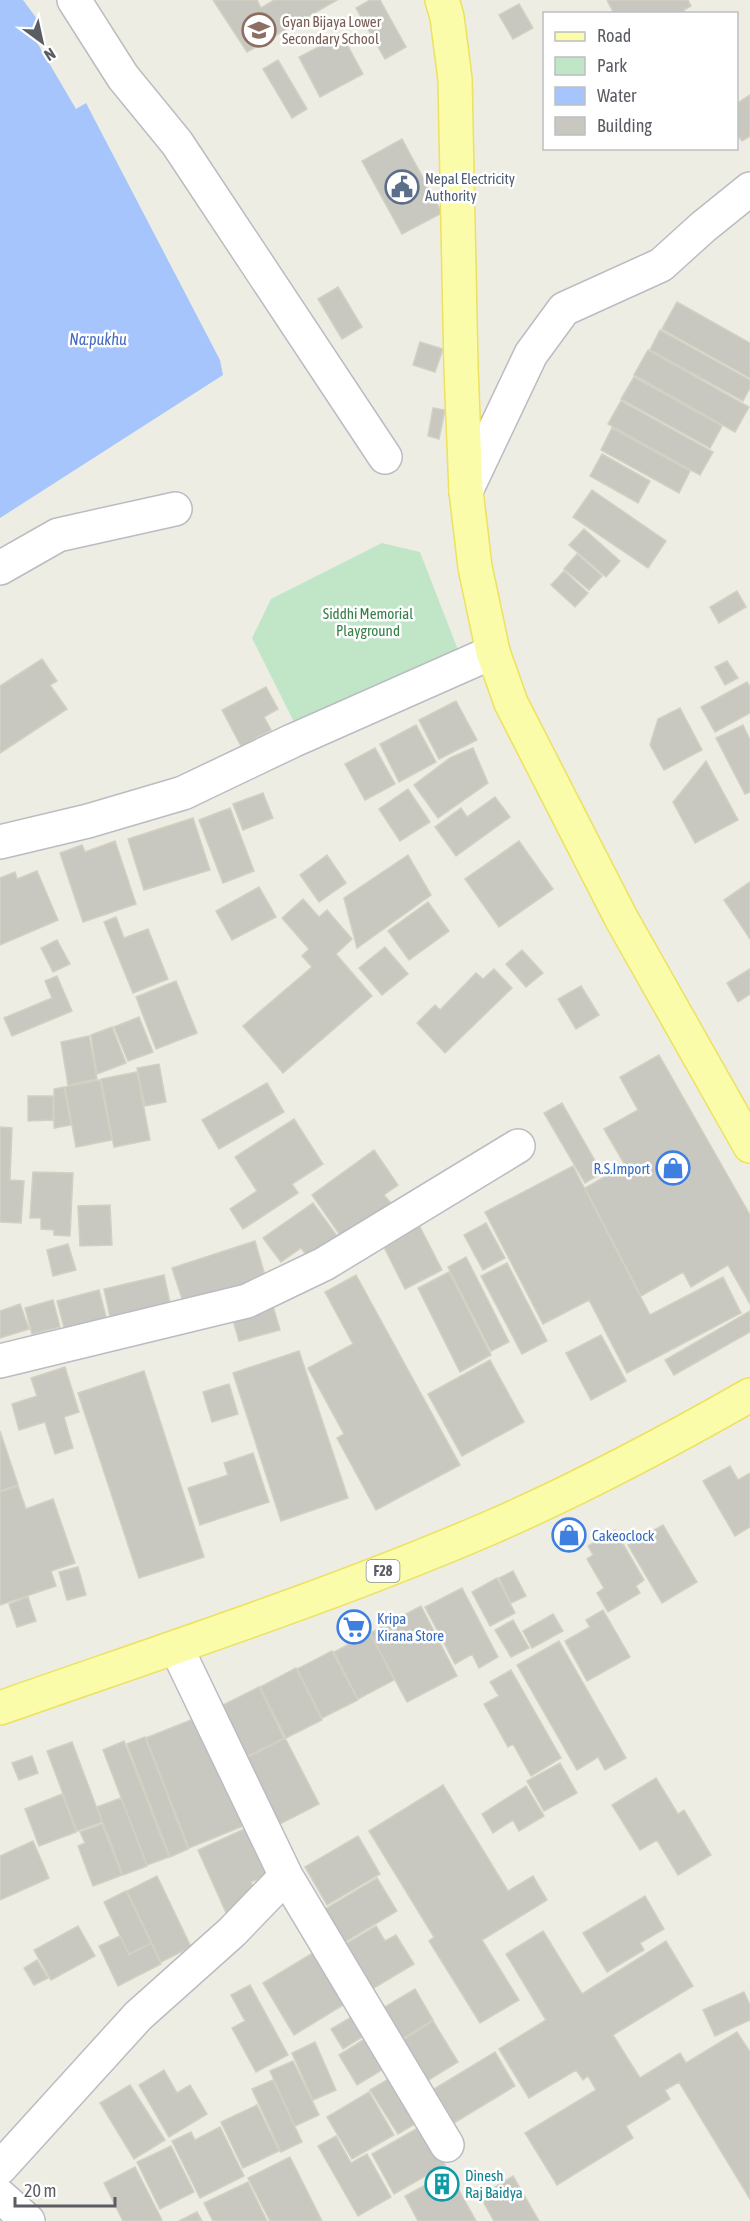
<svg xmlns="http://www.w3.org/2000/svg" width="750" height="2221" font-family="'Asap Condensed',sans-serif">
<rect width="100%" height="100%" fill="#eeede3"/>
<path fill="#c0e5c7" d="M382,543L420,552L458,650L296,726L252,638L271,599Z"/>
<path fill="#a5c5fc" d="M0,0H23L43,27L32,34L76,109L86,103L220,360L223,375L0,518Z"/>
<path fill="#c8c8c0" stroke="#d2d0c2" stroke-width="1.5" d="M213,0H257L261,8L274,0H337L247,52Z
M370,0H380L406,47L385,59L356,8Z
M607,0H688L691,6L684,10L686,14H614Z
M519,4L533,28L513,39L499,15Z
M342,35L363,74L320,97L299,57Z
M278,60L307,109L292,118L263,69Z
M750,95V136L742,141L736,133V104Z
M402,139L442,213L402,234L362,161Z
M338,287L362,327L342,339L318,299Z
M677,302L750,343V378L662,329Z
M660,330L750,380V388L743,401L650,350Z
M420,342L443,349L435,372L413,365Z
M648,350L749,407L735,432L634,375Z
M634,377L722,426L710,448L621,399Z
M621,401L713,452L700,475L608,424Z
M433,408L445,410L439,439L428,436Z
M612,428L690,471L679,493L601,450Z
M602,454L650,481L638,503L590,476Z
M592,490L666,541L648,568L573,517Z
M584,529L620,561L606,577L569,545Z
M577,554L602,576L589,590L564,569Z
M564,571L588,593L575,607L551,585Z
M737,591L746,607L719,623L710,607Z
M42,659L57,681L50,685L67,709L0,753V686Z
M727,661L738,678L725,685L715,667Z
M747,682L750,687V713L715,732L701,707Z
M266,687L278,709L264,717L271,730L241,746L222,710Z
M456,701L477,740L439,759L419,720Z
M680,708L702,750L664,770L650,745L658,719Z
M416,725L436,762L399,782L380,744Z
M743,725L750,740V792L745,794L716,738Z
M375,748L395,784L365,800L345,764Z
M473,748L488,783L438,818L414,785L450,758Z
M706,761L738,820L695,843L673,802Z
M408,789L430,822L400,841L379,809Z
M263,793L273,818L243,830L233,804Z
M495,797L510,817L456,856L435,827L461,808L467,817Z
M230,808L254,871L223,883L199,820Z
M193,818L210,870L144,890L128,839Z
M115,841L136,904L83,922L60,853L82,845L85,852Z
M519,841L553,889L499,927L465,879Z
M327,855L346,883L319,902L300,875Z
M408,855L431,895L357,948L344,898Z
M37,871L58,920L0,945V878L15,872L17,879Z
M750,882V939L724,900Z
M259,887L276,917L232,940L216,911Z
M303,899L319,917L327,910L352,939L336,954L372,996L283,1073L243,1026L312,967L302,956L309,949L282,918Z
M428,902L449,931L409,960L388,931Z
M116,917L124,938L148,929L168,979L133,993L104,922Z
M57,940L70,964L53,972L41,948Z
M385,947L408,974L382,995L359,968Z
M522,950L543,973L526,987L506,964Z
M494,969L512,988L445,1053L417,1023L435,1005L440,1010L476,973L483,979Z
M750,969V994L738,1002L727,983Z
M57,976L72,1011L12,1036L4,1018L52,998L45,981Z
M176,981L197,1033L156,1049L136,997Z
M581,986L599,1015L576,1029L558,999Z
M139,1017L153,1052L128,1061L114,1027Z
M112,1027L126,1063L97,1074L91,1035Z
M89,1036L97,1079L68,1085L61,1042Z
M659,1055L750,1215V1304L728,1265L691,1287L683,1272L641,1296L585,1188L625,1165L604,1129L638,1110L620,1077Z
M159,1064L166,1102L145,1106L137,1068Z
M137,1072L150,1140L114,1147L101,1079Z
M100,1080L112,1140L76,1147L65,1087Z
M267,1083L284,1112L219,1149L202,1120Z
M64,1087L71,1125L54,1128V1089Z
M28,1096H53V1120L28,1121Z
M562,1103L602,1173L585,1183L544,1113Z
M294,1119L323,1164L292,1184L298,1193L243,1229L230,1209L257,1191L235,1157Z
M0,1127L12,1128L10,1180L24,1181L21,1223L0,1222Z
M374,1150L398,1185L384,1195L391,1203L342,1238L312,1195Z
M573,1166L650,1315L723,1277L741,1313L627,1373L589,1300L543,1324L485,1212Z
M33,1172L73,1173L70,1236L54,1235V1230L41,1229V1218H30Z
M313,1203L337,1236L308,1257L301,1248L281,1262L263,1238Z
M110,1205L112,1245L80,1246L78,1206Z
M486,1223L505,1258L483,1270L464,1235Z
M419,1225L442,1270L405,1289L382,1243Z
M255,1241L266,1279L184,1305L172,1268Z
M68,1244L76,1270L53,1276L47,1250Z
M466,1257L509,1342L491,1351L448,1267Z
M507,1263L547,1341L522,1354L481,1276Z
M449,1272L491,1355L460,1372L418,1288Z
M164,1275L172,1312L112,1326L104,1289Z
M356,1275L460,1465L376,1510L337,1438L344,1434L308,1368L353,1344L325,1292Z
M99,1290L108,1324L66,1335L57,1301Z
M53,1300L60,1327L32,1334L25,1308Z
M20,1304L29,1329L0,1338V1311Z
M273,1306L280,1330L239,1341L232,1317Z
M750,1311V1332L674,1375L665,1360Z
M601,1335L626,1381L591,1400L566,1353Z
M299,1351L348,1498L281,1521L233,1373Z
M490,1360L524,1422L462,1456L428,1394Z
M65,1367L79,1412L64,1417L73,1448L55,1454L45,1422L19,1430L12,1404L37,1396L31,1378Z
M144,1371L204,1557L139,1578L78,1393Z
M229,1384L238,1414L212,1422L203,1392Z
M0,1431L18,1485L0,1491Z
M253,1453L269,1502L200,1525L188,1488L228,1475L224,1463Z
M730,1466L738,1480L750,1473V1527L735,1536L703,1481Z
M18,1486L26,1509L53,1499L75,1563L51,1571L56,1586L0,1605V1492Z
M663,1525L697,1582L662,1603L628,1545Z
M615,1530L644,1580L636,1586L640,1593L608,1612L597,1593L604,1588L587,1559L593,1555L588,1546Z
M78,1567L86,1595L67,1600L59,1572Z
M513,1571L526,1596L511,1603L499,1578Z
M497,1578L515,1613L490,1626L472,1592Z
M462,1588L498,1657L479,1668L472,1654L455,1664L425,1607Z
M28,1597L36,1621L17,1627L9,1604Z
M421,1606L457,1676L407,1702L370,1633Z
M603,1610L630,1657L587,1681L565,1641L590,1627L586,1620Z
M553,1614L563,1631L532,1648L523,1631Z
M513,1620L529,1648L511,1657L495,1630Z
M370,1633L394,1680L358,1699L334,1652Z
M559,1641L626,1758L605,1770L598,1757L577,1770L517,1665Z
M332,1651L358,1700L322,1718L297,1669Z
M296,1668L322,1720L286,1738L260,1687Z
M511,1670L561,1758L531,1776L513,1744L508,1747L484,1704L499,1696L490,1682Z
M259,1687L284,1738L244,1758L219,1707Z
M201,1716L243,1826L189,1848L146,1738Z
M145,1737L188,1849L170,1857L127,1744Z
M285,1738L319,1804L278,1825L244,1759Z
M124,1741L169,1857L147,1865L103,1750Z
M72,1742L102,1822L77,1831L47,1751Z
M32,1756L38,1773L19,1780L12,1763Z
M560,1763L577,1793L544,1811L527,1781Z
M656,1778L678,1814L684,1810L711,1855L678,1875L657,1840L640,1850L612,1805Z
M443,1785L508,1891L533,1876L547,1900L482,1940L519,2000L480,2023L429,1941L434,1937L369,1831Z
M526,1786L544,1816L519,1831L513,1820L493,1833L482,1814Z
M62,1794L76,1832L39,1846L25,1809Z
M121,1798L147,1866L123,1875L97,1807Z
M102,1824L122,1875L93,1886L78,1846L85,1843L80,1832Z
M253,1825L274,1872L251,1882L254,1890L228,1917L198,1850Z
M358,1836L380,1874L327,1905L305,1867Z
M33,1841L49,1878L0,1900V1856Z
M157,1876L191,1947L161,1962L127,1891Z
M377,1878L397,1911L340,1945L320,1912Z
M126,1891L151,1943L129,1954L104,1902Z
M645,1896L664,1929L640,1943L644,1950L607,1972L583,1933Z
M78,1926L95,1956L51,1980L34,1950Z
M376,1926L385,1941L396,1935L414,1964L364,1994L337,1949Z
M543,1931L582,1994L666,1941L693,1986L613,2035L640,2078L680,2053L686,2063L737,2032L750,2052V2199L679,2082L665,2090L670,2099L626,2126L633,2138L557,2185L525,2133L596,2090L588,2076L583,2080L576,2070L529,2098L499,2049L546,2020L506,1954Z
M120,1936L129,1955L151,1943L161,1964L118,1986L99,1946Z
M321,1948L353,1999L294,2035L263,1983Z
M37,1960L48,1978L34,1985L24,1968Z
M250,1985L288,2055L256,2072L232,2028L245,2021L231,1995Z
M415,1989L433,2020L392,2045L373,2014Z
M744,1992L750,2005V2020L715,2036L703,2010Z
M358,2013L370,2032L343,2049L331,2029Z
M433,2021L458,2062L419,2086L394,2046Z
M371,2035L390,2065L357,2085L339,2055Z
M315,2042L336,2090L313,2100L292,2053Z
M495,2052L515,2086L454,2123L434,2089Z
M293,2061L319,2115L295,2126L270,2071Z
M164,2070L177,2093L190,2085L207,2114L169,2137L139,2085Z
M392,2077L420,2121L398,2134L370,2090Z
M273,2080L302,2142L281,2152L252,2089Z
M130,2085L165,2140L134,2159L100,2103Z
M369,2092L394,2135L352,2159L327,2117Z
M257,2105L279,2151L243,2168L221,2122Z
M423,2125L445,2165L394,2194L372,2154Z
M220,2127L244,2176L200,2198L172,2141L191,2132L195,2140Z
M336,2136L351,2163L367,2154L391,2197L358,2216L318,2146Z
M171,2146L194,2192L160,2209L137,2162Z
M290,2157L322,2221H270L248,2178Z
M135,2167L162,2220L161,2221H123L104,2183Z
M449,2172L476,2221H418L405,2196Z
M513,2176L539,2221H494L480,2196Z
M248,2182L267,2221H213L204,2203Z
M197,2212L202,2221H179Z"/>
<g fill="none" stroke-linecap="round" stroke-linejoin="round">
<g stroke="#bbbcc2" stroke-width="36">
<path id="minor" d="M74,0L123,77L177,143L385,457
M466,491L531,354L564,309L661,265L703,227L750,189
M0,568L58,535L175,509
M0,842L88,821L183,793L292,741L493,652
M0,1361L247,1301L324,1264L518,1146
M176,1647L286,1876L447,2145
M0,2168L138,2016L232,1932L286,1876
M0,2196L28,2221"/>
</g>
<g stroke="#ede15d" stroke-width="36">
<path id="major" d="M442,0L447,17L455,79L461,368L466,491L475,567L493,652L511,703L621,918L750,1146
M0,1708C165,1650 332,1596 492,1527C581,1488 666,1443 750,1395"/>
</g>
<use href="#minor" stroke="#fff" stroke-width="33"/>
<use href="#major" stroke="#fafca9" stroke-width="33"/>
</g>
<defs>
<g id="school-ring" transform="scale(1.725)"><circle r="9.5" fill="#fff" stroke="#8d6e63" stroke-width="1.5"/><path d="M0-5L7-2L0 1L-7-2ZM-4 1L0 2.5L4 1V4Q0 6-4 4Z" fill="#8d6e63"/></g>
<g id="civic-ring" transform="scale(1.725)"><circle r="9.5" fill="#fff" stroke="#5c6f8a" stroke-width="1.5"/><path d="M-.6-6.5H3V-4.5H.6V-3L4-1V1h2V6H-6V1h2V-1L-.6-3ZM-1.2 2.5V6h2.4V2.5Z" fill="#5c6f8a"/></g>
<g id="shop-ring" transform="scale(1.725)"><circle r="9.5" fill="#fff" stroke="#3f7fe0" stroke-width="1.5"/><path d="M-5-2.5h2.3a2.7 3.5 0 0 1 5.4 0H5L5.5 6h-11ZM-1.5-2.5h3a1.5 2.3 0 0 0-3 0Z" fill="#3f7fe0"/></g>
<g id="supermarket-ring" transform="scale(1.725)"><circle r="9.5" fill="#fff" stroke="#3f7fe0" stroke-width="1.5"/><path d="M-6-5.5h2.5l.6 2H6L4.5 2H-2.5L-4.4-4H-6ZM-1.5 3.2a1.3 1.3 0 1 0 .1 0ZM3 3.2a1.3 1.3 0 1 0 .1 0Z" fill="#3f7fe0"/></g>
<g id="building-ring" transform="scale(1.725)"><circle r="9.5" fill="#fff" stroke="#0f9aa8" stroke-width="1.5"/><path d="M-4-6H4V6H1V3H-1V6H-4ZM-2.5-4.3h1.7v1.8h-1.7ZM.8-4.3h1.7v1.8H.8ZM-2.5-1h1.7V.8h-1.7ZM.8-1h1.7V.8H.8Z" fill="#0f9aa8"/></g>
</defs>
<g fill-rule="evenodd">
<use href="#school-ring" x="259" y="30"/>
<use href="#civic-ring" x="402" y="187"/>
<use href="#shop-ring" x="673" y="1168"/>
<use href="#shop-ring" x="569" y="1535"/>
<use href="#supermarket-ring" x="354" y="1627"/>
<use href="#building-ring" x="442" y="2184"/>
</g>
<g text-anchor="middle" dominant-baseline="central" stroke-width="5" stroke-linejoin="round" paint-order="stroke">
<rect fill="#fff" stroke="#8c8e92" stroke-width="1.5" x="366.5" y="1560" width="33" height="22" rx="4.5"/>
<g font-size="14" font-weight="bold" fill="#5b5d64">
<text x="383" y="1571">F28</text>
</g>
<g font-size="15" fill="#785e54" stroke="#fff" text-anchor="start">
<text x="282" y="21">Gyan Bijaya Lower<tspan x="282" dy="17">Secondary School</tspan></text>
</g>
<g font-size="15" fill="#4e5e75" stroke="#fff" text-anchor="start">
<text x="425" y="178">Nepal Electricity<tspan x="425" dy="17">Authority</tspan></text>
</g>
<g font-size="15" fill="#368048" stroke="#fff">
<text x="368" y="613">Siddhi Memorial<tspan x="368" dy="17">Playground</tspan></text>
</g>
<g font-size="15" fill="#366cbe" stroke="#fff" text-anchor="start">
<text x="650" y="1168" text-anchor="end">R.S.Import</text>
<text x="592" y="1535">Cakeoclock</text>
<text x="377" y="1618">Kripa<tspan x="377" dy="17">Kirana Store</tspan></text>
</g>
<g font-size="15" fill="#0d838f" stroke="#fff" text-anchor="start">
<text x="465" y="2175">Dinesh<tspan x="465" dy="17">Raj Baidya</tspan></text>
</g>
<g font-size="16" font-style="italic" fill="#476abf" stroke="#fff">
<text x="98" y="339">Na:pukhu</text>
</g>
</g>
<rect x="543" y="12" width="195" height="138" fill="#ffffff" stroke="#bdbec1" stroke-width="1.5"/>
<rect x="555" y="32" width="30" height="9" fill="#fafca9" stroke="#bdbec1" stroke-width="1.5"/>
<text x="597" y="42" font-size="18" fill="#5b5d64">Road</text>
<rect x="555" y="57" width="30" height="18" fill="#c0e5c7" stroke="#bdbec1" stroke-width="1.5"/>
<text x="597" y="72" font-size="18" fill="#5b5d64">Park</text>
<rect x="555" y="87" width="30" height="18" fill="#a5c5fc" stroke="#bdbec1" stroke-width="1.5"/>
<text x="597" y="102" font-size="18" fill="#5b5d64">Water</text>
<rect x="555" y="117" width="30" height="18" fill="#c8c8c0" stroke="#bdbec1" stroke-width="1.5"/>
<text x="597" y="132" font-size="18" fill="#5b5d64">Building</text>
<g transform="translate(42 42) rotate(147)" stroke="#ffffff" stroke-width="4.5" paint-order="stroke">
<path d="M0-4.5L10 22L0 15L-10 22Z" fill="#5b5d64"/>
<text y="-9" font-size="16" font-weight="bold" text-anchor="middle" fill="#5b5d64">N</text>
</g>
<path d="M15 2197v9h100v-9" fill="none" stroke="#5b5d64" stroke-width="3"/>
<text x="24" y="2197" font-size="18" fill="#5b5d64" stroke="#ffffff" stroke-width="4.5" paint-order="stroke">20 m</text>
</svg>
